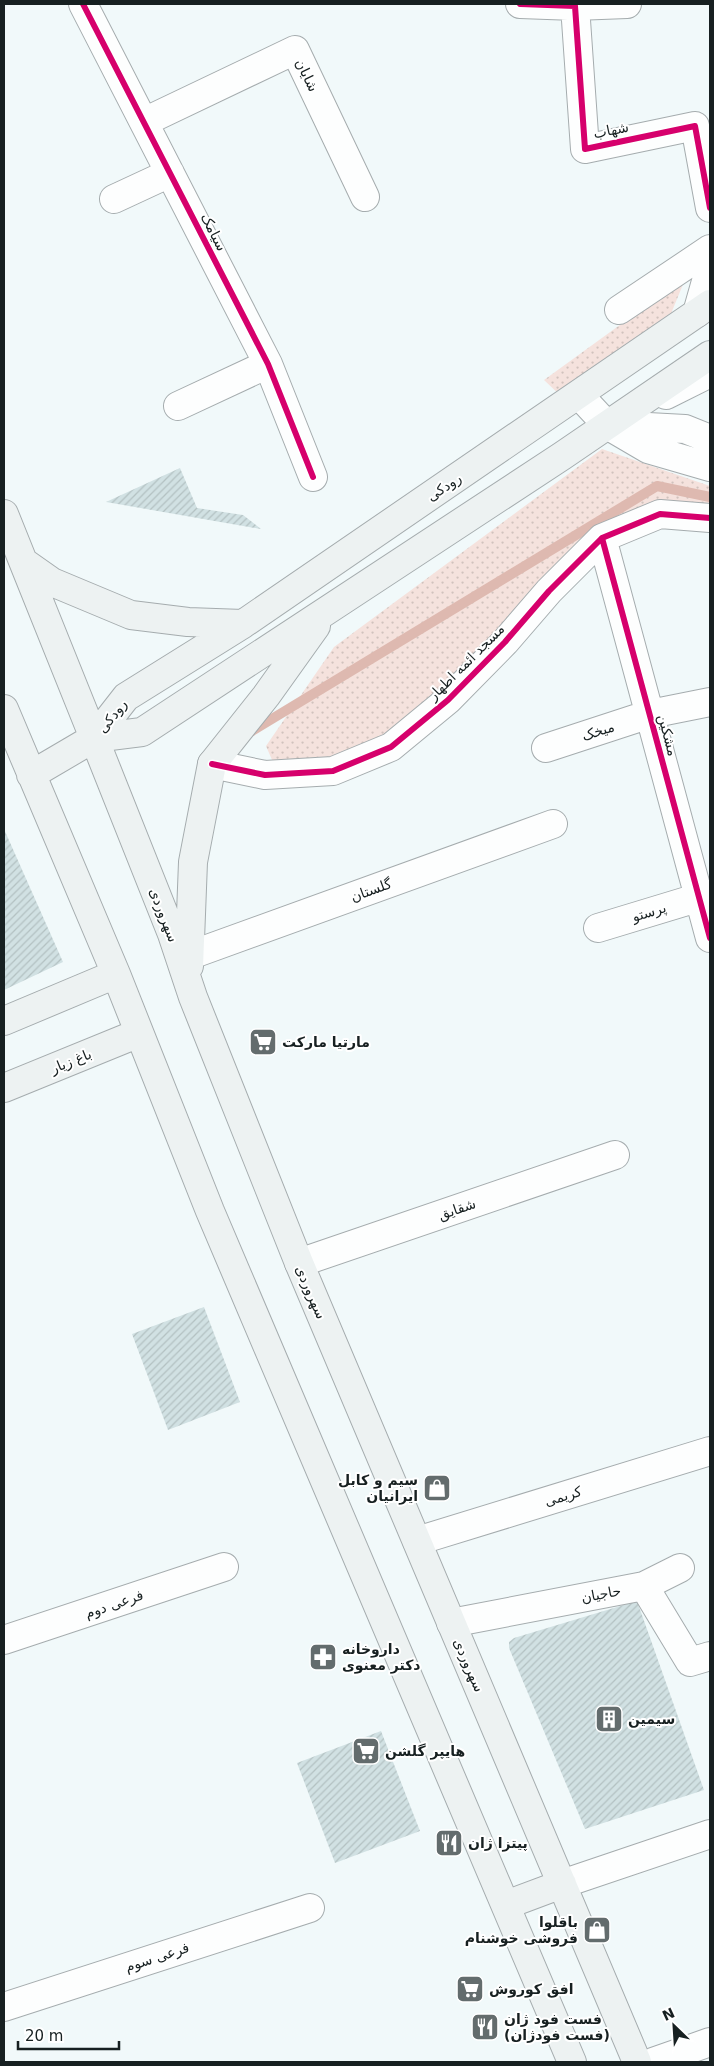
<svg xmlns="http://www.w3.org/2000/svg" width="714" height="2066" font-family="'DejaVu Sans','Noto Sans Arabic',sans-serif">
<defs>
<pattern id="grass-dots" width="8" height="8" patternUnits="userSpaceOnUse" patternTransform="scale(1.25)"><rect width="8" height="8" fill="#f5e2dd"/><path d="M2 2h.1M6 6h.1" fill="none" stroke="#d1c2bd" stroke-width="1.8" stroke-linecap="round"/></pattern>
<pattern id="building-hatch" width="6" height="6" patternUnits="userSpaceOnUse" patternTransform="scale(1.25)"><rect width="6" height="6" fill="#d1e1e3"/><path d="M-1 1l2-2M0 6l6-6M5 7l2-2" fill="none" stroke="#b3c1c2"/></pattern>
</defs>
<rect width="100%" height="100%" fill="#f1f9fa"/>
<path fill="url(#grass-dots)" d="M686,277L668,321L563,398L544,380Z
M602,449L710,486V515L598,535L416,721L332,766L276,769L266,746L334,647Z"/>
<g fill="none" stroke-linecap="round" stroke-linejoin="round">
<path stroke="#deb9b0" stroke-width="10" d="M247,734L657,486L710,497"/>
</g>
<path fill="url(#building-hatch)" d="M180,468L197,508L243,515L261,529L106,502Z
M4,829L63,962L4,990Z
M204,1307L240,1402L168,1430L132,1334Z
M637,1601L704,1790L585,1829L509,1648V1642L514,1638Z
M381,1731L420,1831L335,1863L297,1763Z"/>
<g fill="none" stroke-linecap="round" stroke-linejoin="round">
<g stroke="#a5acae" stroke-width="30">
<path id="street" d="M83,4L268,364L313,477
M520,4L575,6L585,149L695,126L710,208
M575,6L627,4
M144,122L295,50L365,197
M114,199L170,173
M619,310L710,249
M697,313L710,267
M579,395L607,425L648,449L710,467
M666,395L710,373
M178,406L268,364
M611,425L685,429L710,439
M602,538L710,938
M546,748L650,714L710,702
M212,764L265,775L333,771L391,747L448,700L505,642L549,591L602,538L660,514L710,518
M598,928L710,894
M188,956L553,824
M299,1263L615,1155
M417,1541L710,1451
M644,1586L680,1568
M451,1623L644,1586L690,1662L710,1656
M4,1640L224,1567
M562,1884L710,1834
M4,2007L310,1908
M653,2062L710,2042"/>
</g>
<g stroke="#a5acae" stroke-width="30">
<path id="secondary" d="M4,514L94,738L172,934L193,997L299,1263L637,2062
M25,563L52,582L131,615L188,622L243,624
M4,709L116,974L210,1211L572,2062
M94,738L142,732L562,456L710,355
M31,775L94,738L126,697L243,624L710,304
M189,966L193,862L212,764L266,696L316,626
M4,1021L116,974
M4,1088L139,1033
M506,1905L562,1884"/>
</g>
<use href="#street" stroke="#fdfefe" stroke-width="28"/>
<use href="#secondary" stroke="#edf2f2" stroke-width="28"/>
<g stroke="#fff" stroke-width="9">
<path id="cycleway" d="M83,4L268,364L313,477
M520,4L575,6L585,149L695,126L710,208
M602,538L710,938
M212,764L265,775L333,771L391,747L448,700L505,642L549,591L602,538L660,514L710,518"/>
</g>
<use href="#cycleway" stroke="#d6006c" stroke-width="6"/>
</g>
<defs>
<g id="supermarket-square" transform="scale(1.4375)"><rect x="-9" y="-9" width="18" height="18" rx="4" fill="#636c6d" stroke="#fff"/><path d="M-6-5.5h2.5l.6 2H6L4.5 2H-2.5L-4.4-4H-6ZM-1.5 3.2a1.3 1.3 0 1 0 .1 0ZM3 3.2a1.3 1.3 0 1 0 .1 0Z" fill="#fff"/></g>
<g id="shop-square" transform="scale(1.4375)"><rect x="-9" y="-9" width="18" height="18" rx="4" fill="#636c6d" stroke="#fff"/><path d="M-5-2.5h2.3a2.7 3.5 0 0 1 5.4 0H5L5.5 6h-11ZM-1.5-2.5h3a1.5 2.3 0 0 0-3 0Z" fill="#fff"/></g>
<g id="pharmacy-square" transform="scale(1.4375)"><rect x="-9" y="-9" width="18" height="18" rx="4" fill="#636c6d" stroke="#fff"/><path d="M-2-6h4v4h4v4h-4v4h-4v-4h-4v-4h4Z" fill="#fff"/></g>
<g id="building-square" transform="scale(1.4375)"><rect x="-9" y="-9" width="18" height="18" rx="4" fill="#636c6d" stroke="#fff"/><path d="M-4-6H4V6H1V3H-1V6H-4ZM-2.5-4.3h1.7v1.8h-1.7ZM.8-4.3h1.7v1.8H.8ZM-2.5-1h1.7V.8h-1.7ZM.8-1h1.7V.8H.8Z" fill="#fff"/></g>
<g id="restaurant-square" transform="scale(1.4375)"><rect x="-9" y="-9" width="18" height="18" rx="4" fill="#636c6d" stroke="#fff"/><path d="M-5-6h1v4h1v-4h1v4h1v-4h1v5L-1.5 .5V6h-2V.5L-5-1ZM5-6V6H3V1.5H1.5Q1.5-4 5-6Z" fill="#fff"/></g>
</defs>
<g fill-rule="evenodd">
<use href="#supermarket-square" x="263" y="1042"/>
<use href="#shop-square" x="437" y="1488"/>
<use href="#pharmacy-square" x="323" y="1657"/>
<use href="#building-square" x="609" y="1719"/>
<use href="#supermarket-square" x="366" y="1751"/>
<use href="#restaurant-square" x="449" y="1843"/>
<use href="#shop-square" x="597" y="1930"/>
<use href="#supermarket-square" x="470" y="1989"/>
<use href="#restaurant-square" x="485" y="2027"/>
</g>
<g text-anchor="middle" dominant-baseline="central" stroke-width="4" stroke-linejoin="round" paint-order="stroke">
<g font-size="14" fill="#172021" stroke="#fff">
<text transform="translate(307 75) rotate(64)">شایان</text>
<text transform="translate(611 130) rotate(-12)">شهاب</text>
<text transform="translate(214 232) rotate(63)">سیامک</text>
<text transform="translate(444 487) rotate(-34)">رودکی</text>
<text transform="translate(466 662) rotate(-45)">مسجد ائمه اطهار</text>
<text transform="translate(112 716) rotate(-51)">رودکی</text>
<text transform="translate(598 731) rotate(-18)">میخک</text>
<text transform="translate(668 735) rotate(75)">مشکین</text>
<text transform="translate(371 890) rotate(-20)">گلستان</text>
<text transform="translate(649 912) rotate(-17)">پرستو</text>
<text transform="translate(164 915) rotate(69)">سهروردی</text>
<text transform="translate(71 1061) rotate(-22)">باغ زیار</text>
<text transform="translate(457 1209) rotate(-19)">شقایق</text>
<text transform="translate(311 1292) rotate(67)">سهروردی</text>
<text transform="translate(563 1496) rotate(-17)">کریمی</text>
<text transform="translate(601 1594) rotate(-11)">حاجیان</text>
<text transform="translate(114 1604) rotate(-19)">فرعی دوم</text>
<text transform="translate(469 1665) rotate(67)">سهروردی</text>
<text transform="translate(157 1957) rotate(-18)">فرعی سوم</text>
</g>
<g font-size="14" font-weight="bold" fill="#172021" stroke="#fff" text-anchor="start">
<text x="282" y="1042">مارتیا مارکت</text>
<text x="418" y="1480" text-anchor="end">سیم و کابل<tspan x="418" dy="16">ایرانیان</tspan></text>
<text x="342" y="1649">داروخانه<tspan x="342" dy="16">دکتر معنوی</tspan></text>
<text x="628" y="1719">سیمین</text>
<text x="385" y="1751">هایپر گلشن</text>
<text x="468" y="1843">پیتزا ژان</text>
<text x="578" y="1922" text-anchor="end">باقلوا<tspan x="578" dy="16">فروشی خوشنام</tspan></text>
<text x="489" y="1989">افق کوروش</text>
<text x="504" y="2019">فست فود ژان<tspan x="504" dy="16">(فست فودژان)</tspan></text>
</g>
</g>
<rect width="714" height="2066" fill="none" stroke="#172021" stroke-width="10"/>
<g transform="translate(674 2026) rotate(335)" stroke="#ffffff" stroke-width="4" paint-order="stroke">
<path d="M0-4L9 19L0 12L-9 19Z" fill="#172021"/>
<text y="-8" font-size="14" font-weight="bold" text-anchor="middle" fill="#172021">N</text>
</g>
<path d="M18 2041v8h101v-8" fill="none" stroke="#172021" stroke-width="2.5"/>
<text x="25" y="2041" font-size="15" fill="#172021" stroke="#ffffff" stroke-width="4" paint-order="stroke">20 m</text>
</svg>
